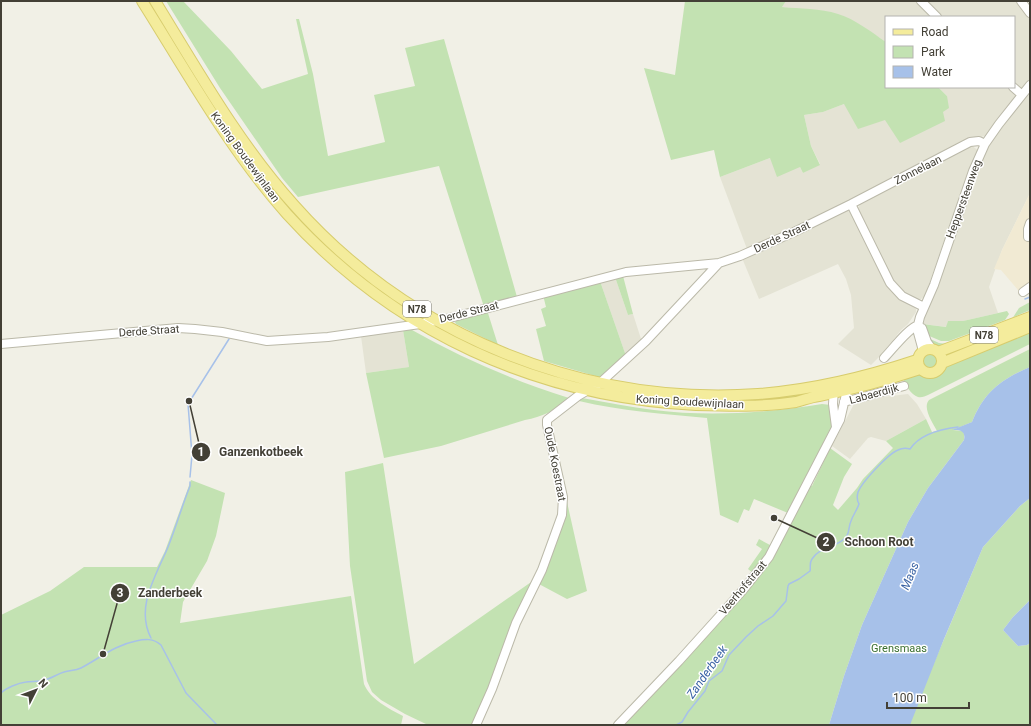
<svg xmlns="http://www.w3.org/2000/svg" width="1031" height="726" font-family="Roboto,sans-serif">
<rect width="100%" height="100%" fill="#f1f0e6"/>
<path fill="#e4e3d4" d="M786,1H917L934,17H886V42L855,22L782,7Z
M925,1H1018L1030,18V79L1021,89L1014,83V17H942Z
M938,87H1008L1017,95L986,136L973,138L796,228L747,249L720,177L770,158L800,167L803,173L820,164L811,146L804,115L823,112L844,104L885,120L943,112L947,96Z
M1030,90V193L1002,250L989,287L998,313L963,321H948L947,327L922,324L924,314L980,163L992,139Z
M971,145L979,151L953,215L925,296L921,299H915L898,289L893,281L858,208L861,202Z
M847,209L852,211L893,293L916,309V312L908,324L901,330L882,354L871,365L838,344L854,328L851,295L846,279L838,264L759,299L742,258Z
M615,277L628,315L633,314L642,342L626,356L600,281Z
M403,330L409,367L366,373L361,336Z
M908,394L917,404L926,419L886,441L871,437L868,438L850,459L832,446L854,404L882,397Z"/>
<path fill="#f1ead3" d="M1030,193V290L1023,296L1001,270L994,269L1002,250Z"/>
<path fill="#c3e2b2" d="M146,1H152L294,209L422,317V318L421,320L347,268L289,211L228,132Z
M166,1H183L231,51L262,89L308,74L296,19H299L313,74L328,156L385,142L374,95L415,86L405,48L444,39L517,297L484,307L439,166L298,197L282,178L220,88Z
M685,1H786L782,7C800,9 820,8 838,14C855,19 871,32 886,42V87H938L947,96L949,108L943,112L945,121L900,143L885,120L858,129L844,104L823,112L804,115L811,146L820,165L803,173L800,167L777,177L770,158L720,177L714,150L671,160L644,68L675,75Z
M623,276L633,314L628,315L615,277Z
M600,281L626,356L602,378L544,361L536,329L546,326L541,309L546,307L543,295Z
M1030,302V310L940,349L933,346L928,338L939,343L947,344L1012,319L1019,308Z
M487,310L498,345L456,324L455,322L458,319Z
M1007,311L1009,314L1005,320L949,341H941L927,335L922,324L946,327L948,321H963Z
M408,329L412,330C462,358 514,381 569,398V401C555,410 542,417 525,420L441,446L384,458L366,373L409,367L403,330Z
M1030,331V344L928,395C925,396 922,398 918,397C911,395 905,384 902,377L920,373L927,376L935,375L940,372L944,366Z
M1030,349V367C1001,379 984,392 972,422L953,430L963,431L964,434V440L928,488L908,522L862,625L844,676L829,725H623L751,585L773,559L774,557L753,573L748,569L762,549L756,545L759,539L770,545L788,513L754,499L749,511L744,509L738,523L720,515L707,418C664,414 621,411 579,401L582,398C606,402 630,407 654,410C707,417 769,413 822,404L831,405L832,427L806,483L812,486L830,448L852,464L844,477L833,505L838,510L857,488L863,479L893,448L886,441L926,419L932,432L937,431C933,423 922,408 929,400Z
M922 361a8 8 0 1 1 16 0a8 8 0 1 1-16 0Z
M601,386L627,391L797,392L831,391L789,399L757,402L676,401L600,388Z
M383,463L414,664L534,580L474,725H428L405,714L381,700L372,692L367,681L350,566L345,472Z
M191,480L225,493L216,536L207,561L183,602L180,623L351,596L364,684C371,700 388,708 403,716L401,725H1V615L50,591L84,567H157L165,551Z
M1030,498V600L1013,617L1003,630L1018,646L1027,645L1030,643V725H846L983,515L931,670L983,547L1020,506Z
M565,502H567L587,591L567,599L537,583Z"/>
<path fill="#a7c1e9" d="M1030,367V498L1020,506L983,547L944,639L910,725H829L844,676L862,625L908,522L928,488L964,440C966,430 959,430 952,430L972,422C984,392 1001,379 1030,367Z
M1030,600V643L1027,645L1018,646L1003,630L1013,617Z"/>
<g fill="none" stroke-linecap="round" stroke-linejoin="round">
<path stroke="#a7c1e9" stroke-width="1.5" d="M1025,299L1030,297
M190,477L192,455L188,404L229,339
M151,638C135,607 156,576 168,547C176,527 182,506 190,486V482
M1,693C6,688 18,683 26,682C32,681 38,682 44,680C51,679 57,674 64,672C70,670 75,671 81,668C100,658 115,645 136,641C145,639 153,638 161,645L186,693L217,725
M676,725L682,722L688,712L705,691L709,681L722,671L729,655L746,637L758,626L773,616L786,601L788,586L789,584L799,579L810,571C811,567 809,563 812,559C820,546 836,548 845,538C850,534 848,527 851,521C853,515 857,510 859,504C857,501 857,496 858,492C862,482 888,454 898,450C902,448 906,448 910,449C920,434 941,429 958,427"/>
<g stroke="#bbb9a9" stroke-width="10">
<path id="minor" d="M921,1L937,17
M1021,1L1030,13
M1013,87L1021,94
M851,204L890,283L902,296L924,307
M1028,237V229L1030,223
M1023,292L1030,287
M922,328L927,342L932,349
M1,344L178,328L195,329L222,332L267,341L328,337L420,324L446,319L626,272L719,263L740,256L794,232L851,204L970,142L979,141L985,144
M923,351L917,329L920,317L934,285L973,171L985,144L999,124L1030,85
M884,358C892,350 909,327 919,325
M834,388L833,404L836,427
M844,402L904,386
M476,725L492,689L516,623L542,570L562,515L563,497L547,425V420L578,396L600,383L646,341L719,263
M618,725L679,661L743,590L769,557L840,420L847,390"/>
</g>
<g stroke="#d7cc6d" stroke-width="12">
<path id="major" d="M142,1C188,74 230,150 287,214C394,332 537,397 696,405C728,406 764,407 796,402C804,400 811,397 819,396C853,389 887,380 920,369
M155,1C198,71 239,144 294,205C410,336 584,406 758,394C812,390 866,377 917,360
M918 361a12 12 0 1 1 24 0a12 12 0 1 1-24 0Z
M938,352L1030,317
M942,363L1030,327"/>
</g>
<use href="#minor" stroke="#fff" stroke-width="8"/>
<use href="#major" stroke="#f4ec9c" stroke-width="10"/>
</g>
<g text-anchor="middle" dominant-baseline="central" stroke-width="3" stroke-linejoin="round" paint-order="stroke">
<g fill="#fff" stroke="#7b7972" stroke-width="1">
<rect x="403" y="301" width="28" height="16" rx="3"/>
<rect x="970" y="327" width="28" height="16" rx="3"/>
</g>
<g font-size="10" font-weight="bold" fill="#434036">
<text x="417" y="309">N78</text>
<text x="984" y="335">N78</text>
</g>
<g font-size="11" fill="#434036" stroke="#fff">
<text transform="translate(245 157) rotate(54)">Koning Boudewijnlaan</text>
<text transform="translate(918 170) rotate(-27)">Zonnelaan</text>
<text transform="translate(964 199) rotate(-70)">Heppersteenweg</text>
<text transform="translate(782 237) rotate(-25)">Derde Straat</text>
<text transform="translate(469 312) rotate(-14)">Derde Straat</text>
<text transform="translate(149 331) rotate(-4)">Derde Straat</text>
<text transform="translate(874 394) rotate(-15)">Labaerdijk</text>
<text transform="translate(690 402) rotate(3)">Koning Boudewijnlaan</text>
<text transform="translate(555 464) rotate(79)">Oude Koestraat</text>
<text transform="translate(743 588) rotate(-50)">Veerhofstraat</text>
</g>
<g font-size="11" fill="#3b6f2f" stroke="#fff">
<text x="899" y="648">Grensmaas</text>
</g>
<g font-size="12" font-style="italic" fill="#3a63a4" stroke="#fff">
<text transform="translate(910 576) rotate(-68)">Maas</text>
<text transform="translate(707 672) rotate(-55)">Zanderbeek</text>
</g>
</g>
<path fill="none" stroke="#434036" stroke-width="1.5" d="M189 401L201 452M774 518L826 542M103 654L120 593"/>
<g fill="#434036" stroke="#fff" stroke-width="1.5">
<circle cx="189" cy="401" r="4"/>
<circle cx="774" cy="518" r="4"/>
<circle cx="103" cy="654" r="4"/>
<circle cx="201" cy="452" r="10"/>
<circle cx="826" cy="542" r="10"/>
<circle cx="120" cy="593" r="10"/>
</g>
<g font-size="12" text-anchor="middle" font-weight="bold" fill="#fff">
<text x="201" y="456">1</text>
<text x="826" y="546">2</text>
<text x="120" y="597">3</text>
</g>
<g font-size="12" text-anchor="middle" font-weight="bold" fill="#434036" stroke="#fff" stroke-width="3" stroke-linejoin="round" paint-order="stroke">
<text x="261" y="456">Ganzenkotbeek</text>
<text x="879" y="546">Schoon Root</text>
<text x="170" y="597">Zanderbeek</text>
</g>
<rect width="1031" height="726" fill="none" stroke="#434036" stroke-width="4"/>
<rect x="885" y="16" width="130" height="72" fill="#ffffff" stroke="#b4b3af"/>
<rect x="893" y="29" width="20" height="6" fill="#f4ec9c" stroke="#b4b3af"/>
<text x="921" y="36" font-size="12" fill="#434036">Road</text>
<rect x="893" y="46" width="20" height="12" fill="#c3e2b2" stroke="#b4b3af"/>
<text x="921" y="56" font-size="12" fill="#434036">Park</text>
<rect x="893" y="66" width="20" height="12" fill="#a7c1e9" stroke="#b4b3af"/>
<text x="921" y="76" font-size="12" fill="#434036">Water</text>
<g transform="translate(36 690) rotate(48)" stroke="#ffffff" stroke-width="3" paint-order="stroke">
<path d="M0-3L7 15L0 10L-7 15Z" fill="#434036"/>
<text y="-6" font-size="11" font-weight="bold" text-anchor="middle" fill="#434036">N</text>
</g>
<path d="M887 702v6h82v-6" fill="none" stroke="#434036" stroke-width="2"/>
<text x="893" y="702" font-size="12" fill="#434036" stroke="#ffffff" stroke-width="3" paint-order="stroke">100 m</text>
</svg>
